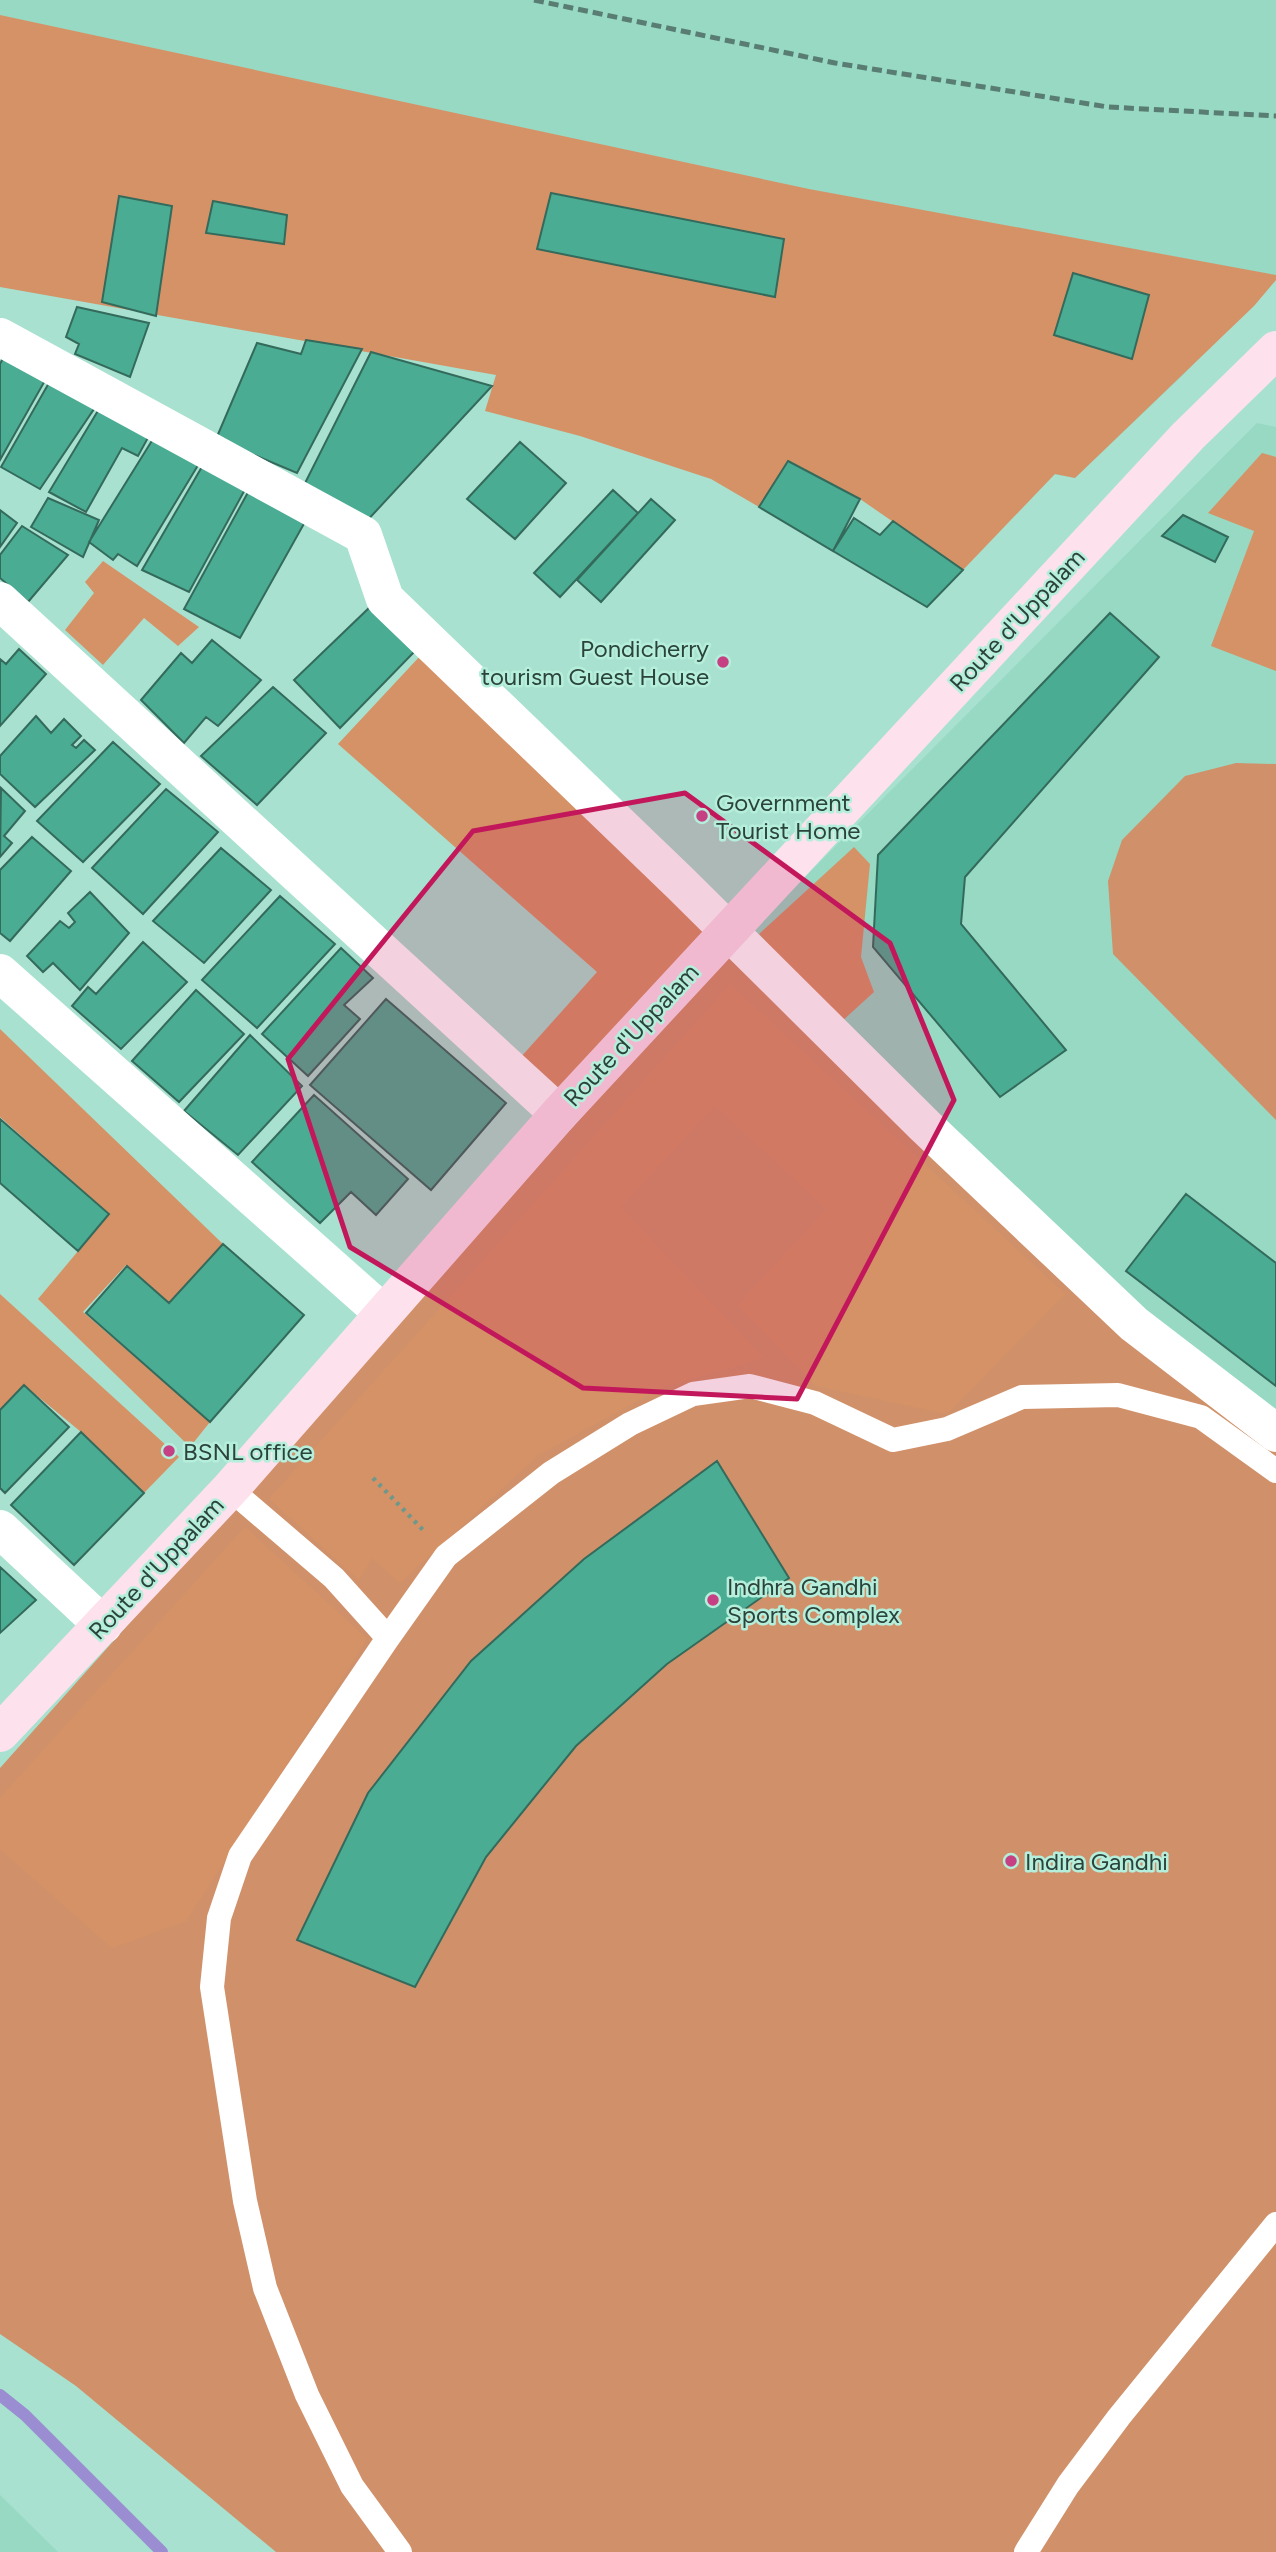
<svg xmlns="http://www.w3.org/2000/svg" width="1276" height="2552" font-family="Figtree,sans-serif">
<rect width="100%" height="100%" fill="#a8e1cf"/>
<path fill="#97d9c3" d="M0,0H1276V280L1181,377L1075,478L0,286Z
M1257,423L1276,427V1422L925,1126L747,935Z
M0,2495L58,2552H0Z"/>
<path fill="#d0916a" d="M1236,763L1276,764V1120L1113,954L1108,881L1122,840L1185,776Z
M731,950L1276,1433V2552H276L76,2386L0,2334V1768Z"/>
<path fill="#d69267" d="M0,15L809,189L1276,275V280L1254,306L1075,478L1055,474L963,570L860,499L788,461L759,507L711,479L580,436L485,411L496,375L0,287Z
M1262,453L1276,457V671L1211,646L1254,531L1208,513Z
M103,561L199,627L178,646L144,618L103,665L65,630L94,593L85,582Z
M421,655L709,932L561,1093L520,1058L597,972L338,744Z
M854,847L870,864L861,957L874,992L840,1023L759,934Z
M730,984L1065,1294L947,1414L816,1386L737,1305L826,1209L715,1106L621,1207L764,1358L661,1388L537,1456L400,1583L372,1558L359,1580L269,1499Z
M0,1029L223,1244L169,1303L126,1265L83,1312L210,1422L190,1447L38,1299L109,1214L0,1117Z
M0,1294L179,1457L144,1493L81,1432L24,1385L0,1410Z
M245,1527L367,1639L186,1921L112,1948L0,1849V1798Z"/>
<g fill="none" stroke-linecap="round" stroke-linejoin="round">
<path stroke="#9b8dd2" stroke-width="12" d="M0,2395L25,2415L162,2552"/>
</g>
<path fill="#4aac92" stroke="#346a5b" stroke-width="2" d="M551,193L784,239L775,297L537,249Z
M119,196L172,206L156,316L102,302Z
M213,201L287,215L284,244L206,233Z
M1073,273L1149,295L1132,359L1054,335Z
M77,307L149,323L130,377L75,354L79,344L66,337Z
M306,340L362,349L297,473L216,439L257,343L301,354Z
M371,352L492,386L364,524L302,489Z
M4,356L47,377L0,460V364Z
M50,381L96,406L40,489L1,467Z
M99,409L150,434L138,456L122,448L86,512L49,492Z
M153,439L200,462L137,566L118,554L113,560L89,542Z
M520,442L566,483L515,539L467,499Z
M788,461L860,499L833,551L759,507Z
M203,465L248,484L189,592L142,570Z
M252,485L310,513L240,638L184,609Z
M613,490L638,513L560,597L534,573Z
M48,498L99,520L83,557L31,527Z
M651,499L675,520L601,602L577,580Z
M0,510L17,523L0,547Z
M1183,515L1228,537L1215,562L1162,536Z
M854,518L880,535L893,521L963,570L927,607L833,551Z
M22,526L68,555L28,602L0,578V555Z
M370,607L416,650L340,728L294,680Z
M1110,613L1159,657L965,877L961,924L1066,1050L1000,1097L873,947L878,855Z
M212,640L261,680L218,726L206,717L184,743L141,700L181,653L192,663Z
M19,649L46,674L0,726V659L6,664Z
M273,687L326,733L257,805L201,756Z
M36,716L51,733L64,719L81,736L72,745L76,748L84,740L95,750L35,807L0,774V756Z
M113,742L160,784L83,862L37,821Z
M1,788L25,811L4,836L12,843L0,857Z
M166,789L218,832L143,914L92,868Z
M32,837L71,871L10,941L0,933V870Z
M221,848L271,890L204,963L153,921Z
M90,892L129,933L80,990L53,963L43,972L27,956L60,921L69,928L75,922L68,913Z
M280,896L335,944L257,1028L202,980Z
M143,942L187,982L121,1049L72,1006L88,987L96,994Z
M341,948L373,978L344,1005L360,1019L308,1076L262,1034Z
M196,990L244,1034L179,1102L132,1061Z
M386,999L506,1103L431,1190L310,1085Z
M250,1035L302,1086L238,1155L184,1111Z
M314,1095L408,1179L376,1215L351,1192L320,1223L252,1162Z
M0,1119L109,1214L78,1251L0,1183Z
M1186,1194L1276,1263V1386L1126,1271Z
M223,1244L304,1315L210,1422L86,1313L127,1266L169,1303Z
M24,1385L69,1427L5,1493L0,1488V1410Z
M81,1432L144,1493L74,1565L11,1505Z
M717,1461L789,1578L667,1664L576,1746L486,1857L415,1987L297,1940L368,1793L471,1661L584,1559Z
M0,1567L36,1600L0,1633Z"/>
<g fill="none" stroke-linecap="round" stroke-linejoin="round">
<path stroke="#6f988b" stroke-width="4.5" stroke-dasharray="3.5 5" stroke-linecap="butt" d="M373,1478L425,1532"/>
<path stroke="#fff" stroke-width="24" d="M230,1489L334,1578L388,1638L240,1856L219,1918L212,1987L245,2201L265,2288L307,2395L352,2486L400,2552
M388,1638L446,1556L551,1473L630,1424L693,1394L750,1386L815,1403L893,1440L947,1429L1022,1397L1118,1395L1201,1417L1276,1471
M1026,2552L1068,2485L1119,2417L1276,2224"/>
<path stroke="#fff" stroke-width="38" d="M0,337L363,535L385,599L680,883L925,1126L1134,1324L1276,1433
M0,601L559,1114
M0,973L383,1313
M0,1529L103,1625"/>
<path stroke="#fde1ed" stroke-width="38" d="M0,1733L230,1489L559,1114L1188,436L1276,350"/>
<path stroke="#597d72" stroke-width="5" stroke-dasharray="10 5" stroke-linecap="butt" d="M534,0L835,63L1108,107L1276,116"/>
</g>
<path fill="#c2185b" fill-opacity="0.2" stroke="#c2185b" stroke-width="5" stroke-linejoin="round" d="M685,793L890,943L954,1100L797,1399L583,1388L350,1247L288,1059L473,831Z"/>
<g fill="#c54184" stroke="#b5efdc" stroke-width="2.5">
<circle cx="723" cy="662" r="7"/>
<circle cx="702" cy="816" r="7"/>
<circle cx="169" cy="1451" r="7"/>
<circle cx="713" cy="1600" r="7"/>
<circle cx="1011" cy="1861" r="7"/>
</g>
<g text-anchor="middle" dominant-baseline="central" stroke-width="5" stroke-linejoin="round" paint-order="stroke">
<g font-size="24" fill="#2b433b" stroke="#b5efdc">
<text transform="translate(1017 620) rotate(-47)">Route d'Uppalam</text>
<text transform="translate(631 1035) rotate(-47)">Route d'Uppalam</text>
<text transform="translate(156 1568) rotate(-47)">Route d'Uppalam</text>
</g>
<g font-size="24" fill="#2b433b" stroke="#b5efdc" text-anchor="start">
<text x="709" y="648" text-anchor="end">Pondicherry<tspan x="709" dy="28">tourism Guest House</tspan></text>
<text x="716" y="802">Government<tspan x="716" dy="28">Tourist Home</tspan></text>
<text x="183" y="1451">BSNL office</text>
<text x="727" y="1586">Indhra Gandhi<tspan x="727" dy="28">Sports Complex</tspan></text>
<text x="1025" y="1861">Indira Gandhi</text>
</g>
</g>
</svg>
